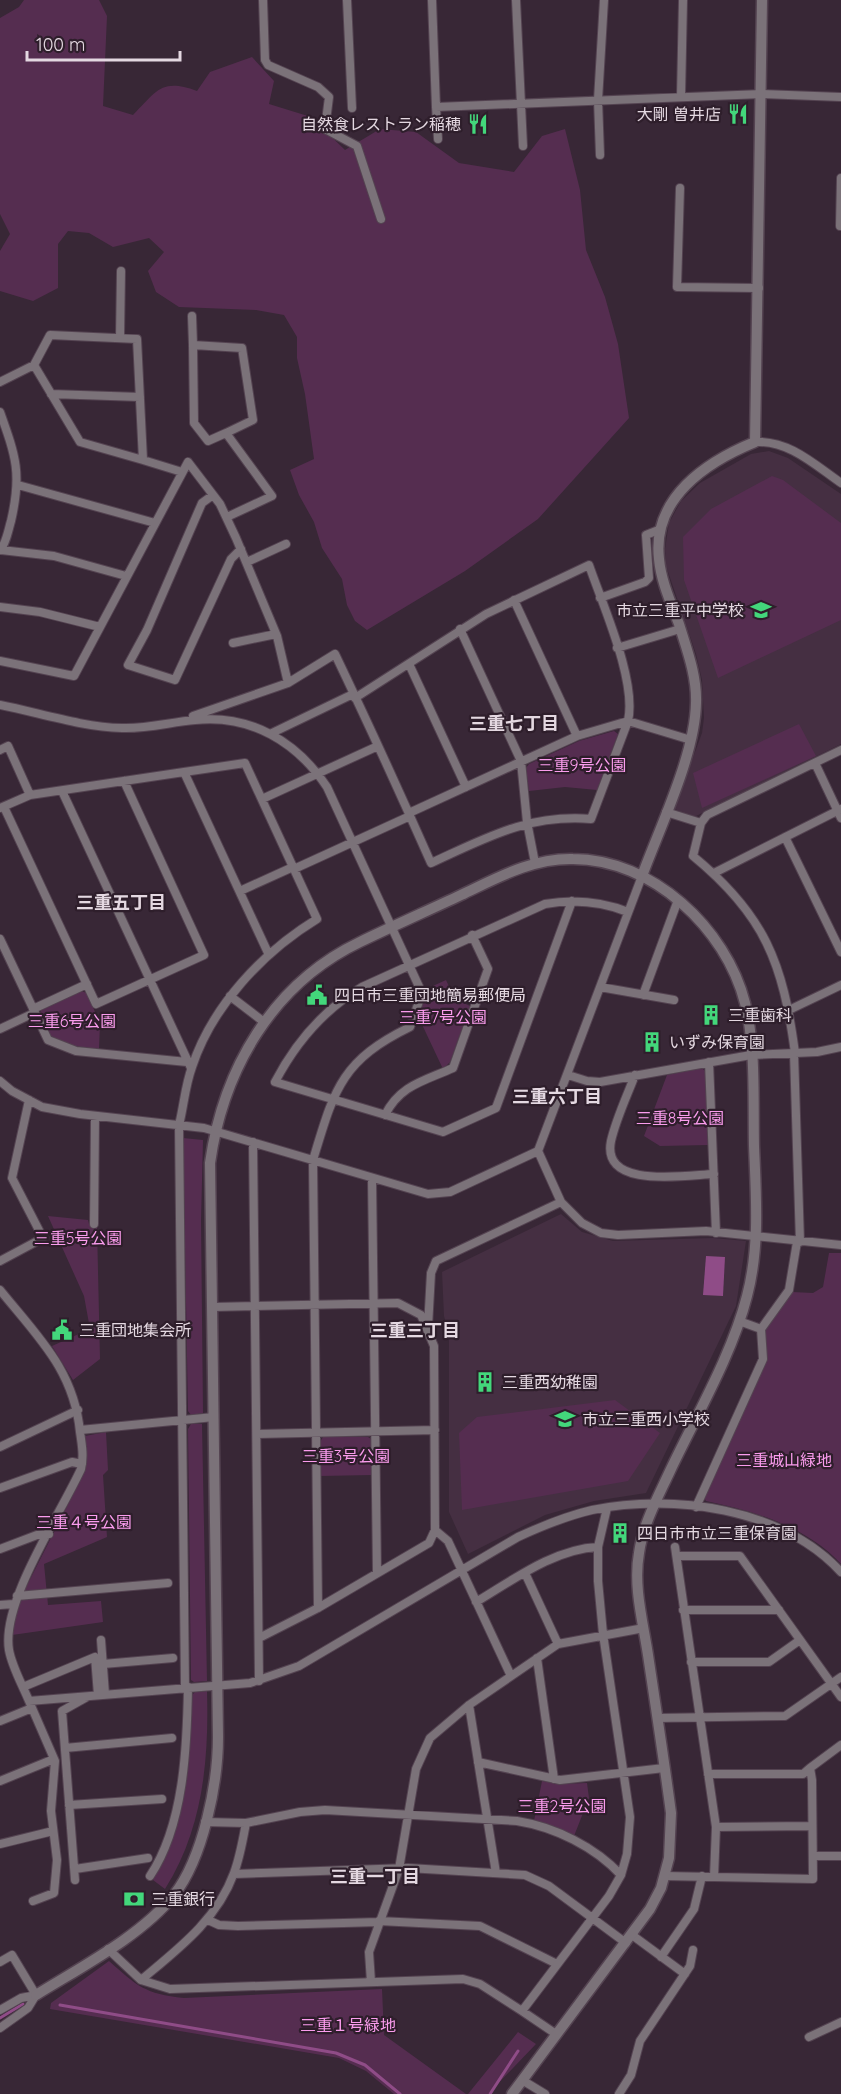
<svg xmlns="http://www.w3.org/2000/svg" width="841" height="2094" font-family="Quicksand,'Noto Sans JP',sans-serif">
<rect width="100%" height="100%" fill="#382736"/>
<path fill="#452f42" d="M769,451L788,458L841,494V744L694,817L674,809L702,733L704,718L702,680L696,654L666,566L665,549L669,523L681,501L700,483L751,454Z
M561,1214L582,1232L613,1241L713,1238L746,1241L736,1306L646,1493L594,1501L545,1515L468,1554L449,1512V1335L444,1316L442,1272Z"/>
<path fill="#552d50" d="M24,0H99L107,16L103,106L133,115C157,91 161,78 197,91L210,72L252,57L274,81L269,104L311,117L345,150L380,129L416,132L459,163L514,172L542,136L565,129L580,190L586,250L605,297L618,344L629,418L538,519L465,571L367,630L355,621L347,605L342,579L322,548L314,522L299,495L290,470L314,459L305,394L297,358V337L284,315L256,310L179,307L156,292L148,271L164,252L149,238L113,247L89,233L68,231L58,244V288L33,301L0,291V251L10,234L0,214V18L19,7Z
M772,476L783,480L841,523V620L718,678L684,580L683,537L711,509Z
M799,724L816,756L702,808L693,773Z
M614,731L618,734L597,790L565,787L529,791L526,768L529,764L579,741Z
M446,980L455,999L470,1006L450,1062L443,1069L418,1016L424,990Z
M81,991L87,993L100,1024L99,1049L74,1046L51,1036L40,1014L41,1009Z
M702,1068L706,1072L708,1145L660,1146L644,1136L667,1075Z
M183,1138L203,1140L201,1220L203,1413L191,1415L188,1411Z
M48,1216L88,1220L89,1224L97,1227L100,1359L73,1380L52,1346L90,1329L84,1296Z
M829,1253H841V1564C806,1526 754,1511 706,1501L704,1498L766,1362V1326L792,1292L813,1293L823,1287Z
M615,1400L660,1433L628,1481L462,1510L459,1433L477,1417Z
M191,1424H202L207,1681L194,1682L191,1680L188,1429Z
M106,1432L108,1470L103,1475L107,1537L44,1564L48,1605L101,1601L103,1622L12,1635L19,1601L86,1469L85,1436Z
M323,1437H368L371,1439L372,1475L320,1476V1442Z
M207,1691C209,1760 203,1829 165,1889L153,1880C184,1826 191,1756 191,1696L195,1692Z
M542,1781L560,1784L587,1783L589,1798L574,1836L534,1821Z
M109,1961C137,1986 145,1994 184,1998L382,1989L384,2035L466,2094H394L366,2071L339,2058L50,2009L51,2003Z
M518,2032L536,2044L488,2094H468Z"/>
<path fill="#8f4c87" d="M706,1256L725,1257L723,1296L703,1295Z"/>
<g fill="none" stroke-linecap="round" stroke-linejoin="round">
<path stroke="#8f4c87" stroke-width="3" d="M60,2005L336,2053L365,2065L400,2094
M0,2018L23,2004
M490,2094L518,2051"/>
<g stroke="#544351" stroke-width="10">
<path id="minor" d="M263,0L265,60L268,65L318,87L329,97L325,129L357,146L381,219
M347,0L352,108
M432,0L436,107L762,94L841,97
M516,0L523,146
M681,96L683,0
M436,107L438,139
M600,155L598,100L604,0
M680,188L677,287L759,288
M840,226L841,178
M192,316L193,345
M120,338L121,271
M34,365L80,442L143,460
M0,382L34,365L50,335L137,339L143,460L182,472
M51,394L140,397
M0,412C16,457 22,474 11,521C8,531 6,544 0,550
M226,433L208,441L194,423L193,345L242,348L253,420L226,433L272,496L227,517
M755,442C789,440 815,465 841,483
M18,485L155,523
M213,495L202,503L147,630L128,665L175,680L231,559L241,549
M1,550L54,556L126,576
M247,562L286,544
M600,598L645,582L649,578L646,535L661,529
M514,600L577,736
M0,607L40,612L100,627
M460,629L521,761L527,822L535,863
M233,643L276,634
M617,648L680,629
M0,661L74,676L188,462L220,504L236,538L277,636L288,683L193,716
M409,664L466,787
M288,683L335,654C368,723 400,793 431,863C486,838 528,814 591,819L628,721C637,681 603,606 589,565L486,614L355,698
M0,705C40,713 82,727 122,728C147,729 171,722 195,720C251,714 297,742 327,787L422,993L410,1027C340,1061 334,1091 313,1160L318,1608
M272,733L353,694
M0,750L8,746L30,795
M815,763L841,818
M184,772L245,763L317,919C263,952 212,1006 192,1067C185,1086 184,1105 179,1125L185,1688
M62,791L191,1068
M262,799L378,746
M4,807L96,1004L204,955L124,781
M0,808L30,795L184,772L269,955
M666,812L701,823
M409,813L577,736L628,721L691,740
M785,837L841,952
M294,869L410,816
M714,873L841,809
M240,891L293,867
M572,901L496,1108L443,1132L275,1082C296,1042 323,1010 362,987L545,904C574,899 600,901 628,912
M0,939L48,1040L76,1051L187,1062
M600,987L674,1000
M643,995L678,900
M230,996L264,1022
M33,1009L87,984
M789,1010L841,985
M0,1029L34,1013
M794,1053L800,1242
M795,1053C783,963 765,915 693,856L701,823L707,815L841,750
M751,1055L817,1052L841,1047
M709,1062L716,1233
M568,1075L587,1081L600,1082L751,1055
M635,1075C627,1096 616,1119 611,1141C601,1190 687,1175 714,1174
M0,1081L12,1091L42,1107L80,1114L204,1128L428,1194L450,1192L538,1151L642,876
M385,1115C400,1085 424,1081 453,1068L488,969L472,935
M253,1142L259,1681
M538,1151L561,1202L582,1223L601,1233L618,1235L706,1231L841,1245
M372,1178L377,1573
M94,1224L95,1116
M0,1261L43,1238L12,1178L29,1100
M0,1290C38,1337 74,1370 80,1432C82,1445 84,1457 81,1469C60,1515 1,1602 9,1650C12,1667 22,1684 29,1701L250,1683L299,1666L518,1537C542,1526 566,1516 592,1510C673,1493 782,1508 841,1572
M213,1307L398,1303L421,1315L434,1346L435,1530L429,1543L318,1608L259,1638
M739,1321L761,1329
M428,1327L431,1273L436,1261L561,1202
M80,1430L214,1417
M257,1434L435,1430
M0,1447L78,1410
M0,1488L72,1462L82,1464
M696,1507L763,1359L761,1329L789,1290L797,1242
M435,1530L448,1541L511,1676
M675,1547L716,1827L714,1877
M0,1549L37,1535L49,1534
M677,1556H740L841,1697
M525,1573L558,1644
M17,1596L168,1583
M476,1602C513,1580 554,1549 598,1547
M0,1605L13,1604
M683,1610H779
M101,1640L105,1694
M537,1658L554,1779
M691,1662H769L800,1640
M103,1664L173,1658
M23,1687L95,1657L98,1695
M29,1701L55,1761L51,1811L57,1860L54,1893L33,1901
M469,1705L496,1873
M657,1718L785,1716L841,1677
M0,1721L32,1708
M65,1748L172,1738
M478,1762L560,1780L664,1768
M708,1774H803L810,1768
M0,1781L54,1759
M69,1805L162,1799
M205,1822L246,1823L300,1812L325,1810L517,1821C555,1827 595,1847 621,1875
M716,1827L812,1826
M0,1844L53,1831
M813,1856H841
M75,1869L148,1858
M234,1874L408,1868L525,1875L549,1886L626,1943
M150,1876C184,1825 187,1747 188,1687
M664,1876L813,1879L812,1780L810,1768L841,1745
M75,1880L62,1711L87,1697
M208,1920L219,1925L238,1926L379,1922
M379,1921L480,1926L557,1964
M632,1935L685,1974
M108,1949L141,1980L170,1989L463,1979L480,1984L522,2011L609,1896L621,1875L627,1854L630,1817L603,1634L598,1581V1547L607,1508
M661,1957L694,1909L702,1876
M0,1962L12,1955L36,1995
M141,1980C178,1949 217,1920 234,1873C240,1857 243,1839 246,1823
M371,1982L369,1952L399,1869L416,1769L430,1738L469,1705L558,1644L644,1628
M0,2010L21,1998L36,1995
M522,2011L556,2034
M0,2028L28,2008L36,1995
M809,2037L841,2022
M522,2080L545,2094
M619,2094L631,2075L640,2041L690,1966L693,1950"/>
</g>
<g stroke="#544351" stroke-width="13">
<path id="tertiary" d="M642,876C660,827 695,755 696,703C697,676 687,650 679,624C671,603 661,581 659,559C652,498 706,462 755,442L762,0
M36,1995C81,1967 141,1936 174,1895C203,1858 218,1784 218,1737L210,1163C223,1070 272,984 360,942C393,926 427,911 461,895C497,878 532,858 573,859C652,859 726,928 745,1003C756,1048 753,1099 754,1146C756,1196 760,1247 747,1296C732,1355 696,1416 670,1471C658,1497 643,1524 639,1553C633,1586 643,1622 648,1655C656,1708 664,1760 671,1813L669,1858L661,1888L650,1909L512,2094"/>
</g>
<use href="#minor" stroke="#7b7279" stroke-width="8"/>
<use href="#tertiary" stroke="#7b7279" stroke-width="10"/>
</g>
<defs>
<g id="restaurant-bare" transform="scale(1.62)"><path d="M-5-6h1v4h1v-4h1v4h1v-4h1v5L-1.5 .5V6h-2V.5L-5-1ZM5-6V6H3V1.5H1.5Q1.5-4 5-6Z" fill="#43d77b" stroke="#2e1e2b" stroke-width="2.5" paint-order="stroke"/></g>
<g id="school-bare" transform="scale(1.62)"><path d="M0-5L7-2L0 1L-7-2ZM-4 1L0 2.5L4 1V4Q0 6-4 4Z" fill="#43d77b" stroke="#2e1e2b" stroke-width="2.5" paint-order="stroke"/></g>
<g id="civic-bare" transform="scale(1.62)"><path d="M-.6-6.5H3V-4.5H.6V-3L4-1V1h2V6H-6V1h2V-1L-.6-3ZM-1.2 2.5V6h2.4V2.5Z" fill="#43d77b" stroke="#2e1e2b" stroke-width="2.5" paint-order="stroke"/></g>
<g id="building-bare" transform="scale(1.62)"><path d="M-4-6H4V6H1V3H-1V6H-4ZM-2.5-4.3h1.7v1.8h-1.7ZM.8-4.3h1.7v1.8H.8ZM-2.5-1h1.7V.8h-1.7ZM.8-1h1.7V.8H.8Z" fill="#43d77b" stroke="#2e1e2b" stroke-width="2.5" paint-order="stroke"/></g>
<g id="bank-bare" transform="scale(1.62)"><path d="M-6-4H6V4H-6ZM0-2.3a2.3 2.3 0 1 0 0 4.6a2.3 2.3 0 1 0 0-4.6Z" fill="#43d77b" stroke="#2e1e2b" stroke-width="2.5" paint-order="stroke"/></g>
</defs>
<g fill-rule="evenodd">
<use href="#restaurant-bare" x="738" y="114"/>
<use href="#restaurant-bare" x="478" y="124"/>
<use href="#school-bare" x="761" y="610"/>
<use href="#civic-bare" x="317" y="995"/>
<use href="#building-bare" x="711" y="1015"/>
<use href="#building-bare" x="652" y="1042"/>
<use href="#civic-bare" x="62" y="1330"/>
<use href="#building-bare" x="485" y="1382"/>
<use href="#school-bare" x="565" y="1419"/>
<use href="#building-bare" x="620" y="1533"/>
<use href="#bank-bare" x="134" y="1899"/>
</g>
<g text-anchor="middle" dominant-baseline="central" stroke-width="4.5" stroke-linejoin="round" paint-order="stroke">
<g font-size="16" fill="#e4d8e1" stroke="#2e1e2b" text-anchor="start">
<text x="721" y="114" text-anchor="end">大剛 曽井店</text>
<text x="461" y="124" text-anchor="end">自然食レストラン稲穂</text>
<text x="744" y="610" text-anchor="end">市立三重平中学校</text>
<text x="334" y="995">四日市三重団地簡易郵便局</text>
<text x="728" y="1015">三重歯科</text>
<text x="669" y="1042">いずみ保育園</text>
<text x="79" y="1330">三重団地集会所</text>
<text x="502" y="1382">三重西幼稚園</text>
<text x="582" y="1419">市立三重西小学校</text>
<text x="637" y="1533">四日市市立三重保育園</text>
<text x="151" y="1899">三重銀行</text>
</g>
<g font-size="16" fill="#fa9ced" stroke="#2e1e2b">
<text x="582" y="765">三重9号公園</text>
<text x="443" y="1017">三重7号公園</text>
<text x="72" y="1021">三重6号公園</text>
<text x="680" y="1118">三重8号公園</text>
<text x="78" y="1238">三重5号公園</text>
<text x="346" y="1456">三重3号公園</text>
<text x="784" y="1460">三重城山緑地</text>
<text x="84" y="1522">三重４号公園</text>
<text x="562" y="1806">三重2号公園</text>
<text x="348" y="2025">三重１号緑地</text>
</g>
<g font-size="18" font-weight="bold" fill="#e4d8e1" stroke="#2e1e2b">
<text x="514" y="723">三重七丁目</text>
<text x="121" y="902">三重五丁目</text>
<text x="557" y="1096">三重六丁目</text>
<text x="415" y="1330">三重三丁目</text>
<text x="375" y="1876">三重一丁目</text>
</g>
</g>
<path d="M27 51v9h153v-9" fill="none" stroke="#e4d8e1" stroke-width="3"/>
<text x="36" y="51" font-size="18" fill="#e4d8e1" stroke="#2e1e2b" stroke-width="4.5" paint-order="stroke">100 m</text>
</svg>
